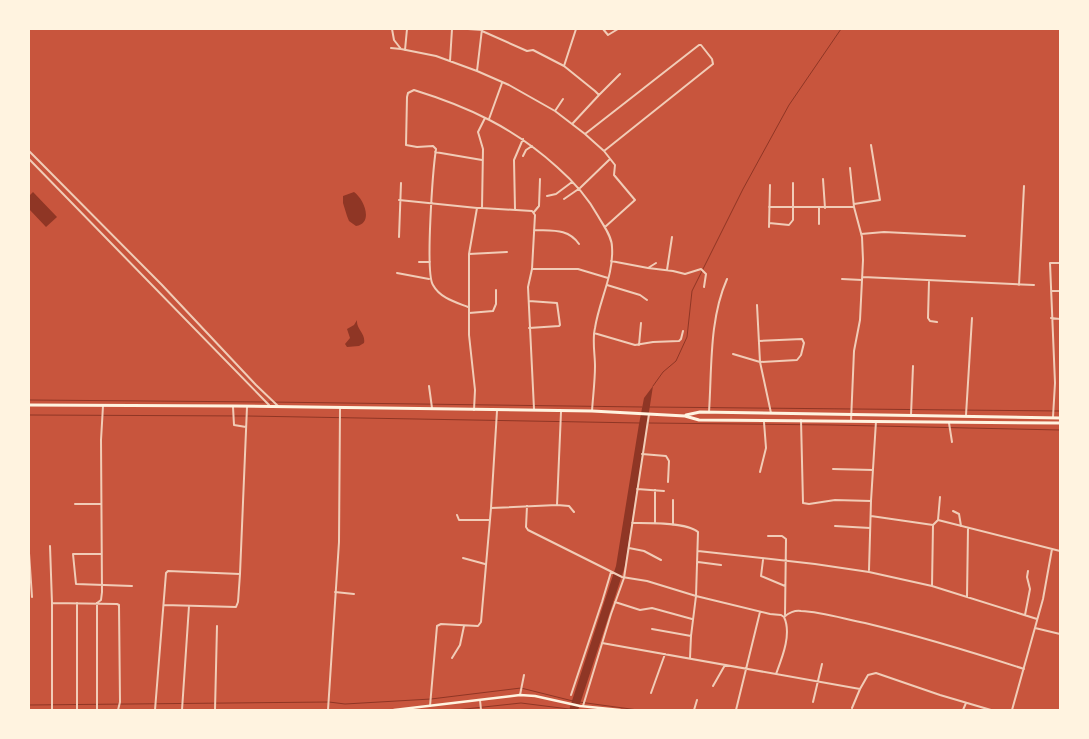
<svg xmlns="http://www.w3.org/2000/svg" width="1089" height="739" font-family="Signika,sans-serif">
<rect width="100%" height="100%" fill="#c8553d"/>
<path fill="#8f3625" d="M33,192L57,217L46,227L29,209V196Z
M354,192C364,199 374,223 356,226L349,221L347,216L343,203V196Z
M357,320C356,329 366,334 364,343L359,346L347,347L345,344L350,338L347,329L354,325Z
M653,386L625,566L578,710H569L616,566L639,424L644,398Z"/>
<g fill="none" stroke-linecap="round" stroke-linejoin="round">
<path stroke="#8f3625" stroke-width="1" d="M653,386L663,372L676,361L687,337L692,291L743,189L789,105L841,29
M29,400L265,402
M269,402L642,407
M649,407L1060,411
M29,415L247,416L640,423
M649,423L831,425L1060,430
M579,702L638,710
M29,705L329,702L345,704L431,699L521,688L573,701
M456,710L521,703L569,709
M578,710H590"/>
<path stroke="#f1ccb7" stroke-width="2" d="M392,29L394,40L401,49L436,56L477,71L509,85L555,111L585,134L604,151L615,165L614,175L635,200L605,227
M468,29L482,30
M603,29L608,35L618,29
M482,31L527,51L533,50L564,66L595,91L599,95L573,123
M391,48L401,49
M405,50L407,29
M450,61L452,29
M564,66L576,29
M477,71L482,29
M599,95L620,74
M555,111L563,99
M489,119L502,83
M585,134L699,45H701L712,59L713,64L604,151
M29,151L162,285L256,385L278,406
M435,152L482,160
M523,156L526,150L532,146
M29,159L269,405
M850,168L854,207L862,237L863,260L860,320L854,351L851,421
M823,179L825,208
M547,196L556,194L572,182
M564,199L580,188L610,159
M399,200L477,208
M854,204L880,200L871,145
M769,207H854
M482,208L483,149L478,132L485,118
M515,209L514,160L523,139
M534,212L539,206L540,179
M769,223L789,225L793,220V183
M819,224V208
M769,227L770,185
M534,230C552,231 568,228 579,244
M861,234L884,232L965,236
M399,237L401,183
M469,254L507,252
M611,261L648,268L656,263
M419,262H430
M648,268L673,271L685,274L701,269L706,274L704,287
M532,269H578L608,278
M667,270L672,237
M397,273L429,279
M863,277L1034,285
M842,279L862,280
M929,281L928,318L930,321L937,322
M607,285L640,295L647,300
M1019,285L1024,186
M1051,291H1060
M529,301L557,303L560,325L559,326L529,328
M757,305L760,362L771,413
M468,307C455,302 440,298 433,285C425,273 433,169 436,149L433,146L417,147L406,145L407,97L408,93L414,90C469,107 514,128 557,167C573,181 587,196 598,216C603,225 612,236 612,247C614,275 599,301 595,328C592,340 595,354 595,366C595,381 593,396 592,411
M469,313L493,311L496,304V290
M1051,318L1060,319
M594,333L635,345L653,342L679,341L681,339L683,331
M639,345L641,323
M733,354L760,362L797,360L801,355L804,343L802,339L759,341
M429,386L432,408
M233,407L234,425L246,427
M474,410L475,390L469,335V254L477,208H482L532,211L535,215L532,269L528,287L534,409
M709,412C712,368 709,320 727,279
M911,415L913,366
M966,415L972,318
M1053,417L1055,383L1050,263H1060
M801,420L803,503L809,504L835,500L871,501
M949,423L952,442
M642,454L666,456L669,461L668,482
M833,469L873,470
M760,472L766,448L764,422
M637,489L664,491
M75,504H101
M557,505L569,506L574,512
M527,506L526,527L528,530L622,577L647,581L696,596L770,614L781,615L784,617
M491,508L557,505L561,412
M953,511L959,514L961,526
M457,515L459,520H489
M871,516L933,525
M938,520L1060,551
M632,523C647,523 687,522 698,532L696,596L691,636L690,658
M655,523V490
M673,525V500
M835,526L870,528
M768,536H782L786,539L785,615
M50,546L52,603V710
M629,548L644,551L661,560
M698,551L815,564L869,572L932,586L1037,619
M29,553L32,597
M101,554H73L76,584L132,586
M463,558L485,564
M763,560L761,576L785,586
M698,562L721,565
M869,570L871,501L876,421
M932,586L933,525L938,520L940,497
M335,592L354,594
M967,597L968,528
M615,602L640,610L652,608L692,619
M52,603L117,604L119,605L120,702L118,710
M77,603V710
M97,603L101,600L102,592L101,440L103,406
M164,605L236,607L238,602L240,574
M1025,615L1030,589L1027,577L1028,571
M784,617C788,613 795,610 801,611C823,612 844,619 865,623C919,636 972,652 1024,669
M1035,628L1060,634
M652,629L691,636
M602,643L860,689L868,675L876,673L940,695L991,710
M452,658L460,645L464,626
M776,674C782,658 792,634 784,617
M713,686L725,665
M651,693L665,654
M520,695L524,675
M571,695L602,602L611,572
M480,700L481,710
M813,702L822,664
M430,706L437,626L441,624L478,626L481,622L491,508L497,411
M583,706L611,614L624,578L649,414
M852,708L860,689
M97,710V603
M155,710L166,573L168,571L240,574L247,407
M182,710L189,606
M215,710L217,626
M328,710L339,542L340,409
M694,710L697,700
M736,710L760,612
M963,710L966,703
M1012,710L1043,599L1052,549"/>
<path stroke="#fff3e0" stroke-width="2.5" d="M394,710L520,695L535,696L580,706L620,710"/>
<path stroke="#fff3e0" stroke-width="3" d="M29,405L233,406L592,411L685,416L699,420L1060,423
M686,415L700,412L1060,418"/>
</g>
<rect width="1089" height="739" fill="none" stroke="#fff3e0" stroke-width="60"/>
</svg>
